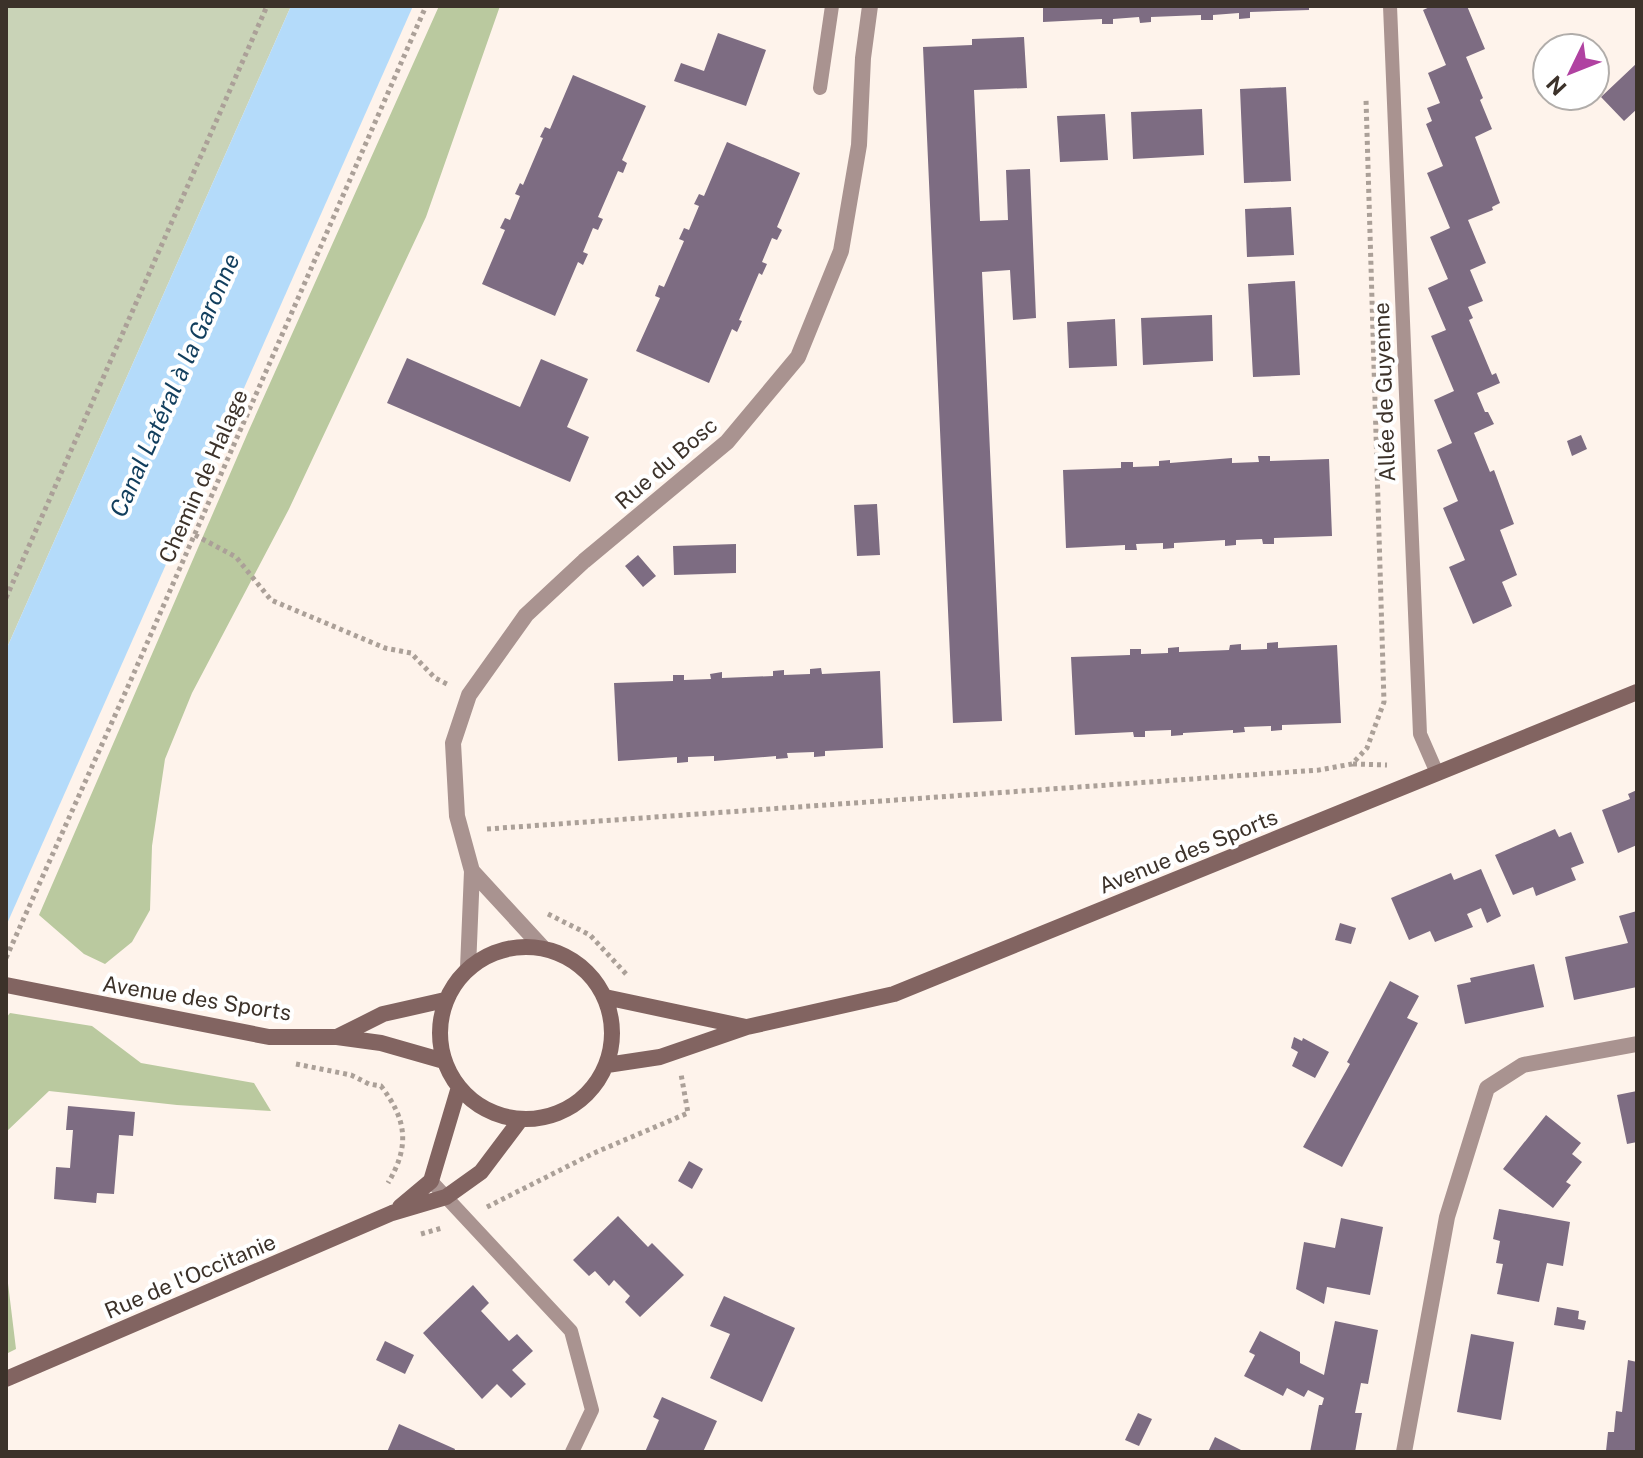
<svg xmlns="http://www.w3.org/2000/svg" width="1643" height="1458" font-family="'Public Sans',sans-serif">
<rect width="100%" height="100%" fill="#fef3eb"/>
<path fill="#c9d3b7" d="M6,6H291L6,650Z"/>
<path fill="#bac99f" d="M439,6H500L426,217L289,509L192,693L165,759L152,846L150,910L132,942L105,964L84,954L39,915L249,430Z
M10,1013L92,1026L141,1063L254,1083L271,1111L177,1105L49,1091L6,1132V1018Z
M6,1267L16,1349L6,1354Z"/>
<path fill="#b4dbfa" d="M291,6H413L6,926V650Z"/>
<path fill="#7d6c82" d="M1043,6H1309V10L1250,12V18L1239,19V13L1213,15V20H1201V15L1151,17V22L1140,23L1139,17L1113,19V24H1102V19L1043,22Z
M1432,6H1467L1485,49L1466,57L1483,98L1480,100L1492,129L1475,137L1500,203L1492,207L1493,210L1468,220L1486,263L1470,270L1483,301L1468,307L1473,318L1469,320L1492,375L1496,373L1500,383L1477,393L1485,412H1488L1494,424L1474,433L1490,472L1494,470L1514,524L1500,530L1517,575L1502,582L1512,606L1473,624L1449,567L1465,560L1443,508L1458,501L1437,450L1452,443L1434,400L1454,391L1431,336L1446,330L1428,288L1448,279L1430,237L1450,228L1427,173L1443,166L1426,124L1432,121L1427,108L1440,103L1428,73L1446,65L1423,10Z
M718,33L766,50L746,106L674,81L681,63L704,71Z
M1024,37L1027,88L974,90L980,221L1008,220L1006,170L1030,169L1036,318L1013,320L1010,270L982,272L1002,721L953,723L923,47L972,45V39Z
M1637,63V109L1624,121L1601,97Z
M573,75L646,106L622,160L627,163L623,173L618,171L598,217L603,219L598,230L593,228L583,252L588,254L583,265L578,262L555,316L482,284L505,230L500,228L505,218L510,220L520,196L515,194L520,183L523,185L543,138L540,137L545,127L550,129Z
M1286,87L1291,181L1244,183L1240,89Z
M1202,109L1204,155L1133,159L1131,112Z
M1105,114L1108,160L1060,162L1057,116Z
M727,142L800,173L777,227L782,230L777,240L772,238L762,262L767,264L762,275L759,273L739,320L742,321L737,332L732,329L709,383L636,351L660,298L655,296L659,285L664,287L684,241L679,239L684,228L689,230L699,206L694,204L699,194L704,196Z
M1291,207L1294,255L1247,257L1245,209Z
M1295,281L1300,375L1253,377L1248,284Z
M1212,315L1213,361L1143,365L1141,318Z
M1115,319L1117,366L1069,368L1067,322Z
M407,358L520,407L541,359L588,379L567,427L589,437L570,482L387,403Z
M1581,435L1587,449L1572,456L1567,441Z
M1258,456H1270V461L1329,459L1332,536L1274,538V544H1263L1262,539L1236,540V545L1225,546V540L1174,543V548L1163,549V543L1136,544L1137,550H1125V545L1066,548L1063,470L1121,468V462H1133V467L1159,466V461L1170,460V463L1232,458V463L1259,462Z
M877,504L880,555L857,556L854,505Z
M736,544V573L674,575L673,546Z
M638,555L656,576L643,587L625,566Z
M1278,642V648L1337,645L1341,723L1282,725V730L1271,731V726L1244,727L1245,732L1233,733V730L1183,733V735L1171,736V730L1145,731V737H1134L1133,732L1075,735L1071,657L1130,655V649H1141V654L1168,653V648L1179,647V652L1229,650L1230,645L1241,644V650L1267,649V643Z
M821,668L822,674L880,671L883,748L825,751V756L814,757V752L787,753L788,758L776,759V756L714,761V756L688,757V762L677,763V757L618,761L614,683L673,681V675H684V680L711,679L710,674L722,672V678L773,676V671L784,670V675L810,674V669Z
M1637,790V845L1618,853L1602,810L1630,799L1628,794Z
M1555,829L1559,837L1571,832L1584,863L1571,868L1576,880L1536,896L1533,887L1513,895L1495,855Z
M1481,869L1501,916L1487,923L1481,908L1467,914L1473,927L1435,942L1430,931L1409,940L1391,898L1451,873L1454,880Z
M1637,911V987L1574,1000L1565,957L1628,943L1619,916Z
M1340,923L1356,928L1351,944L1335,940Z
M1534,964L1544,1007L1465,1024L1457,985L1471,982L1470,978Z
M1390,981L1419,996L1407,1018L1418,1023L1342,1167L1303,1147L1350,1064L1347,1062Z
M1294,1037L1302,1041L1303,1038L1329,1052L1315,1078L1292,1066L1298,1052L1291,1048Z
M1637,1091V1142L1627,1144L1617,1095Z
M68,1106L135,1112L133,1136L119,1135L114,1194L97,1193L96,1203L54,1199L56,1167L70,1168L73,1130H66Z
M1546,1115L1581,1143L1572,1154L1582,1162L1566,1182L1571,1185L1553,1208L1503,1169Z
M689,1161L703,1169L692,1189L678,1181Z
M1499,1209L1570,1222L1563,1266L1547,1263L1539,1302L1497,1294L1503,1264L1496,1263L1500,1241L1493,1239Z
M618,1216L648,1247L652,1243L684,1275L640,1317L625,1302L630,1296L614,1280L609,1286L595,1271L589,1276L573,1260Z
M1341,1218L1383,1227L1373,1280L1370,1295L1327,1287L1324,1304L1296,1289L1300,1266L1304,1242L1335,1248Z
M473,1285L489,1303L481,1311L509,1341L517,1334L533,1351L512,1370L526,1384L511,1398L497,1384L482,1399L423,1333Z
M724,1296L795,1328L762,1402L710,1378L730,1334L710,1326Z
M1557,1307L1579,1311L1578,1319L1586,1321L1584,1330L1554,1325Z
M1335,1321L1378,1330L1368,1384L1361,1383L1355,1413H1362L1355,1452H1310L1319,1405H1322L1324,1398L1308,1390L1304,1397L1287,1388L1283,1396L1244,1376L1255,1355L1249,1352L1260,1331L1300,1352V1363L1324,1375Z
M1471,1334L1514,1342L1501,1420L1457,1412Z
M385,1341L414,1355L405,1374L376,1360Z
M1628,1360L1637,1362V1452L1606,1451L1608,1432H1614L1616,1411L1622,1412Z
M662,1397L717,1421L703,1452H645L659,1420L653,1417Z
M1138,1413L1152,1419L1139,1446L1125,1440Z
M399,1424L455,1449L454,1452H387Z
M1215,1437L1245,1452H1208Z"/>
<g fill="none" stroke-linecap="round" stroke-linejoin="round">
<path stroke="#aba098" stroke-width="5" stroke-dasharray="4 4" stroke-linecap="butt" d="M195,535L236,557L271,600L385,648L411,653L435,678L449,685
M6,598L267,6
M1353,764L1387,765
M487,829L1319,770L1352,764L1367,748L1384,702L1366,99
M548,914L590,935L627,975
M6,958L130,682L426,6
M296,1064L351,1075L369,1084L381,1086C407,1120 410,1146 388,1183
M487,1207L594,1153L688,1113L681,1074
M421,1234L442,1228"/>
<path stroke="#a99390" stroke-width="14" d="M1390,6L1420,734L1437,773
M820,88L832,6
M431,1181L571,1331L592,1410L572,1452"/>
<path stroke="#a99390" stroke-width="16" d="M472,871L542,947
M468,968L472,871L457,816L453,743L469,695L526,615L584,561L727,442L798,357L841,251L859,145L863,58L870,6
M1404,1452L1447,1217L1487,1088L1523,1065L1637,1044"/>
<path stroke="#826461" stroke-width="16" d="M440 1033a86 86 0 1 1 172 0a86 86 0 1 1-172 0Z
M6,985L269,1037H337L381,1043L444,1061
M605,997L746,1027
M337,1037L383,1014L445,1000
M607,1065L660,1057L747,1027L894,994L1637,692
M400,1207L431,1181L459,1087
M6,1379L392,1213L446,1197L481,1172L521,1119"/>
</g>
<g text-anchor="middle" dominant-baseline="central" stroke-width="8" stroke-linejoin="round" paint-order="stroke">
<g font-size="22" fill="#3c322a" stroke="#fff">
<text transform="translate(1384 392) rotate(-92)">Allée de Guyenne</text>
<text transform="translate(666 463) rotate(-41)">Rue du Bosc</text>
<text transform="translate(203 476) rotate(-66)">Chemin de Halage</text>
<text transform="translate(1188 851) rotate(-22)">Avenue des Sports</text>
<text transform="translate(197 998) rotate(9)">Avenue des Sports</text>
<text transform="translate(190 1276) rotate(-23)">Rue de l'Occitanie</text>
</g>
<g font-size="24" font-style="italic" fill="#113e5d" stroke="#fff">
<text transform="translate(174 385) rotate(-66)">Canal Latéral à la Garonne</text>
</g>
</g>
<rect width="1643" height="1458" fill="none" stroke="#3c322a" stroke-width="16"/>
<g transform="translate(1571 72) rotate(227)"><circle r="38" fill="#ffffff" stroke="#b1adaa" stroke-width="2"/>
<path d="M0-6L14 30L0 20L-14 30Z" fill="#b042a1"/>
<text y="-12" font-size="22" font-weight="bold" text-anchor="middle" fill="#3c322a">N</text>
</g>
</svg>
